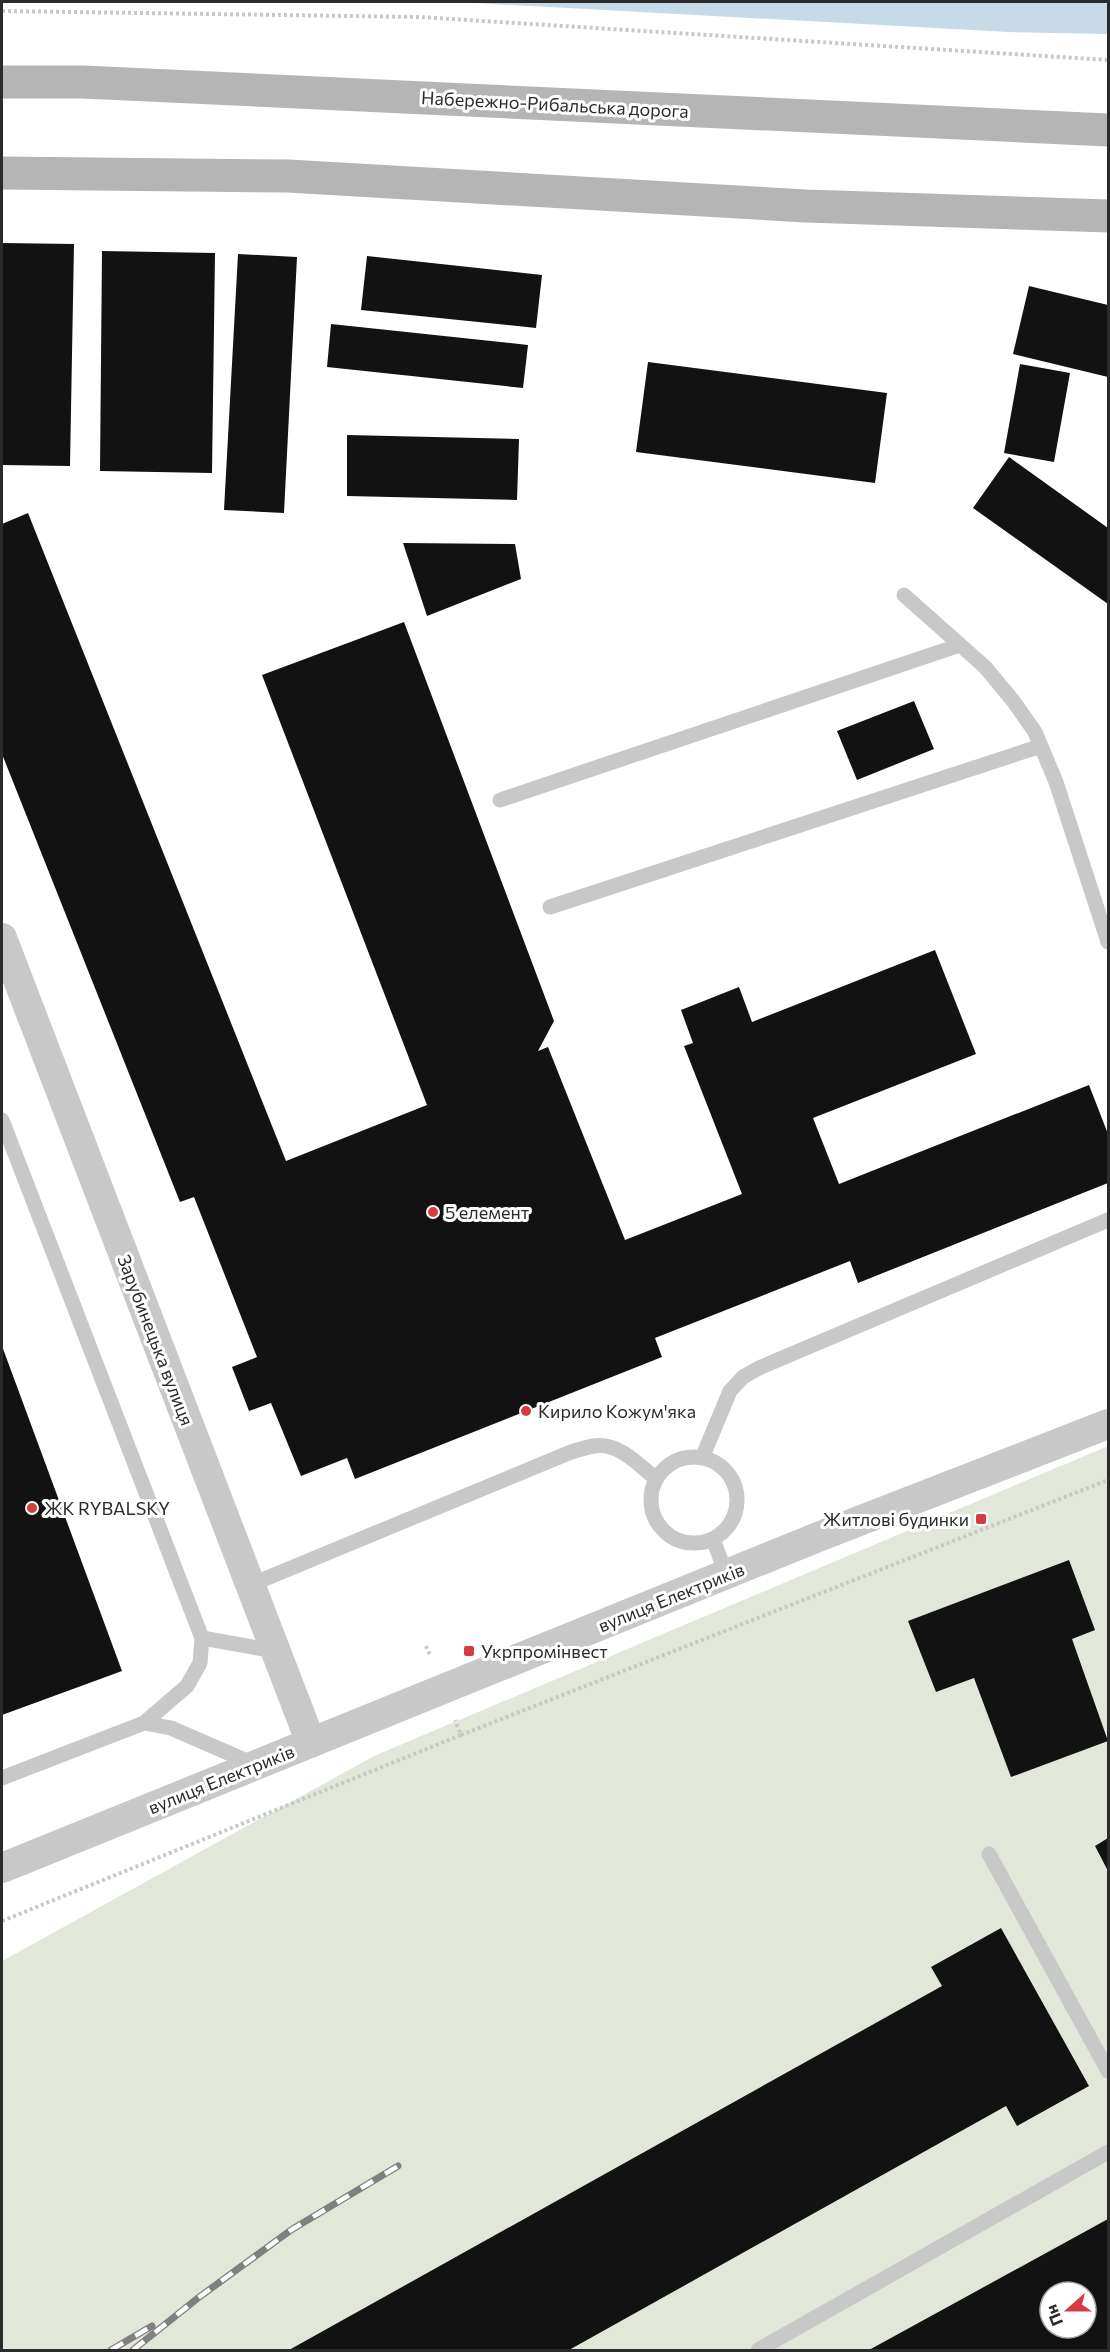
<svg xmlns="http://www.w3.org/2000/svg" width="1110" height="2352" font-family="Commissioner,sans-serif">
<rect width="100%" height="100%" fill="#fff"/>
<path fill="#e1e8da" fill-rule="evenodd" d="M1108,1446V2350H2V1961L374,1756ZM1050,2292H1086V2328H1050Z"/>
<path fill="#c7dae7" d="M457,2H1108V34L1008,32Z"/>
<path fill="#121212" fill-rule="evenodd" d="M2,243L74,244L70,466L2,465Z
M102,251L215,253L212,473L100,471Z
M238,254L297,257L284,513L224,510Z
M367,256L542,275L536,328L361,310Z
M1029,286L1108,305V377L1013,354Z
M331,324L528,345L523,388L327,367Z
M648,362L887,393L875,483L636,452Z
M1020,364L1070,373L1054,462L1004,453Z
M347,435L519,439L517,500L347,496Z
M1009,457L1108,528V604L973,508Z
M28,513L286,1161L427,1105L262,675L404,622L554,1021L538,1051L548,1047L625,1240L742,1194L684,1046L693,1043L681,1010L739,987L752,1022L935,950L976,1054L813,1118L839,1184L1089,1085L1108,1134V1183L858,1283L850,1261L655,1338L662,1357L355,1479L347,1458L301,1476L271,1403L249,1411L232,1367L257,1357L194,1197L180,1202L2,754V524Z
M403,543L515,544L521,579L427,616Z
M914,701L934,749L857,780L837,731Z
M2,1346L122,1671L2,1715Z
M1069,1560L1095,1630L1072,1639L1108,1741L1011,1777L974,1678L936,1692L908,1621Z
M1108,1838V1871L1095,1846Z
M1001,1928L1089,2086L1017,2126L1006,2106L569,2350H289L942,1986L931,1967Z
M1108,2219V2350H869ZM1050,2292H1086V2328H1050Z"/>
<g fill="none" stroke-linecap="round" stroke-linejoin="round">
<path stroke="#c8c8c8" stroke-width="4" stroke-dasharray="3 3" stroke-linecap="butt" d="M2,11L419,17L1108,60
M426,1646L431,1657
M461,1735L1108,1480
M2,1921L461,1735L455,1720"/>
<path stroke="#c8c8c8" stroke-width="15" d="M904,595L985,667L1014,702L1035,732L1056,782L1108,942
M500,800L960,645
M550,907L1041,746
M2,1120L202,1638
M651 1500a43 43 0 1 1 86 0a43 43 0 1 1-86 0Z
M702,1458L730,1391L743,1377L759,1368L1108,1220
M713,1539L726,1574
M250,1585L571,1452C578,1450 587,1447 594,1446C619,1442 639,1465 656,1479
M144,1723L171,1728L256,1765
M2,1778L144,1723L187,1686L200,1663L202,1638L275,1651
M989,1854L1108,2071
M758,2350L1108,2152"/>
<path stroke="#c8c8c8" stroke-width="30" d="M2,938L311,1743
M2,1868L818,1537L1108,1424"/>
<path stroke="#b5b5b5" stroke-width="33" d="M2,82H83L1108,130
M2,173L288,176L806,206L1108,216"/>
<g stroke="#808080" stroke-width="7">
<path id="rail" d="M111,2350L152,2326
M133,2350L198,2298L291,2230L398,2166"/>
</g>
<use href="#rail" stroke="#fff" stroke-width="4.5" stroke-dasharray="14" stroke-linecap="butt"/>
</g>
<g fill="#d63a42" stroke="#fff" stroke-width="2">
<circle cx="433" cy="1212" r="6"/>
<circle cx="526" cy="1411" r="6"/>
<circle cx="32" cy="1508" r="6"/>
<rect x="975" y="1513" width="12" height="12" rx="3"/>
<rect x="463" y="1645" width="12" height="12" rx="3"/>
</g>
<g text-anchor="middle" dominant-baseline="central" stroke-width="6" stroke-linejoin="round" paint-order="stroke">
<g font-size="18" fill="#2b2b2b" stroke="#fff">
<text transform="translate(555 104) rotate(3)">Набережно-Рибальська дорога</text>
<text transform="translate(156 1340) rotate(69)">Зарубинецька вулиця</text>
<text transform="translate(671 1597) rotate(-22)">вулиця Електриків</text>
<text transform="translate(221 1779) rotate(-22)">вулиця Електриків</text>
</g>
<g font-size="18" fill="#2b2b2b" stroke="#fff" text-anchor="start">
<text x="445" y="1212">5 елемент</text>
<text x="538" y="1411">Кирило Кожум'яка</text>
<text x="44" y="1508">ЖК RYBALSKY</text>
<text x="969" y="1519" text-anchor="end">Житлові будинки</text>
<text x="481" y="1651">Укрпромінвест</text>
</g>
</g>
<rect width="1110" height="2352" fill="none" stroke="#2b2b2b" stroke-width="6"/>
<g transform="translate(1068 2310) rotate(249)"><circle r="28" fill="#ffffff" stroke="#aaaaaa" stroke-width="1.5"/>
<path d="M0-4.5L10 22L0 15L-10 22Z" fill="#d63a42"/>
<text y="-9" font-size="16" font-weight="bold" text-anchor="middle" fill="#2b2b2b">Пн</text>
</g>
</svg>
